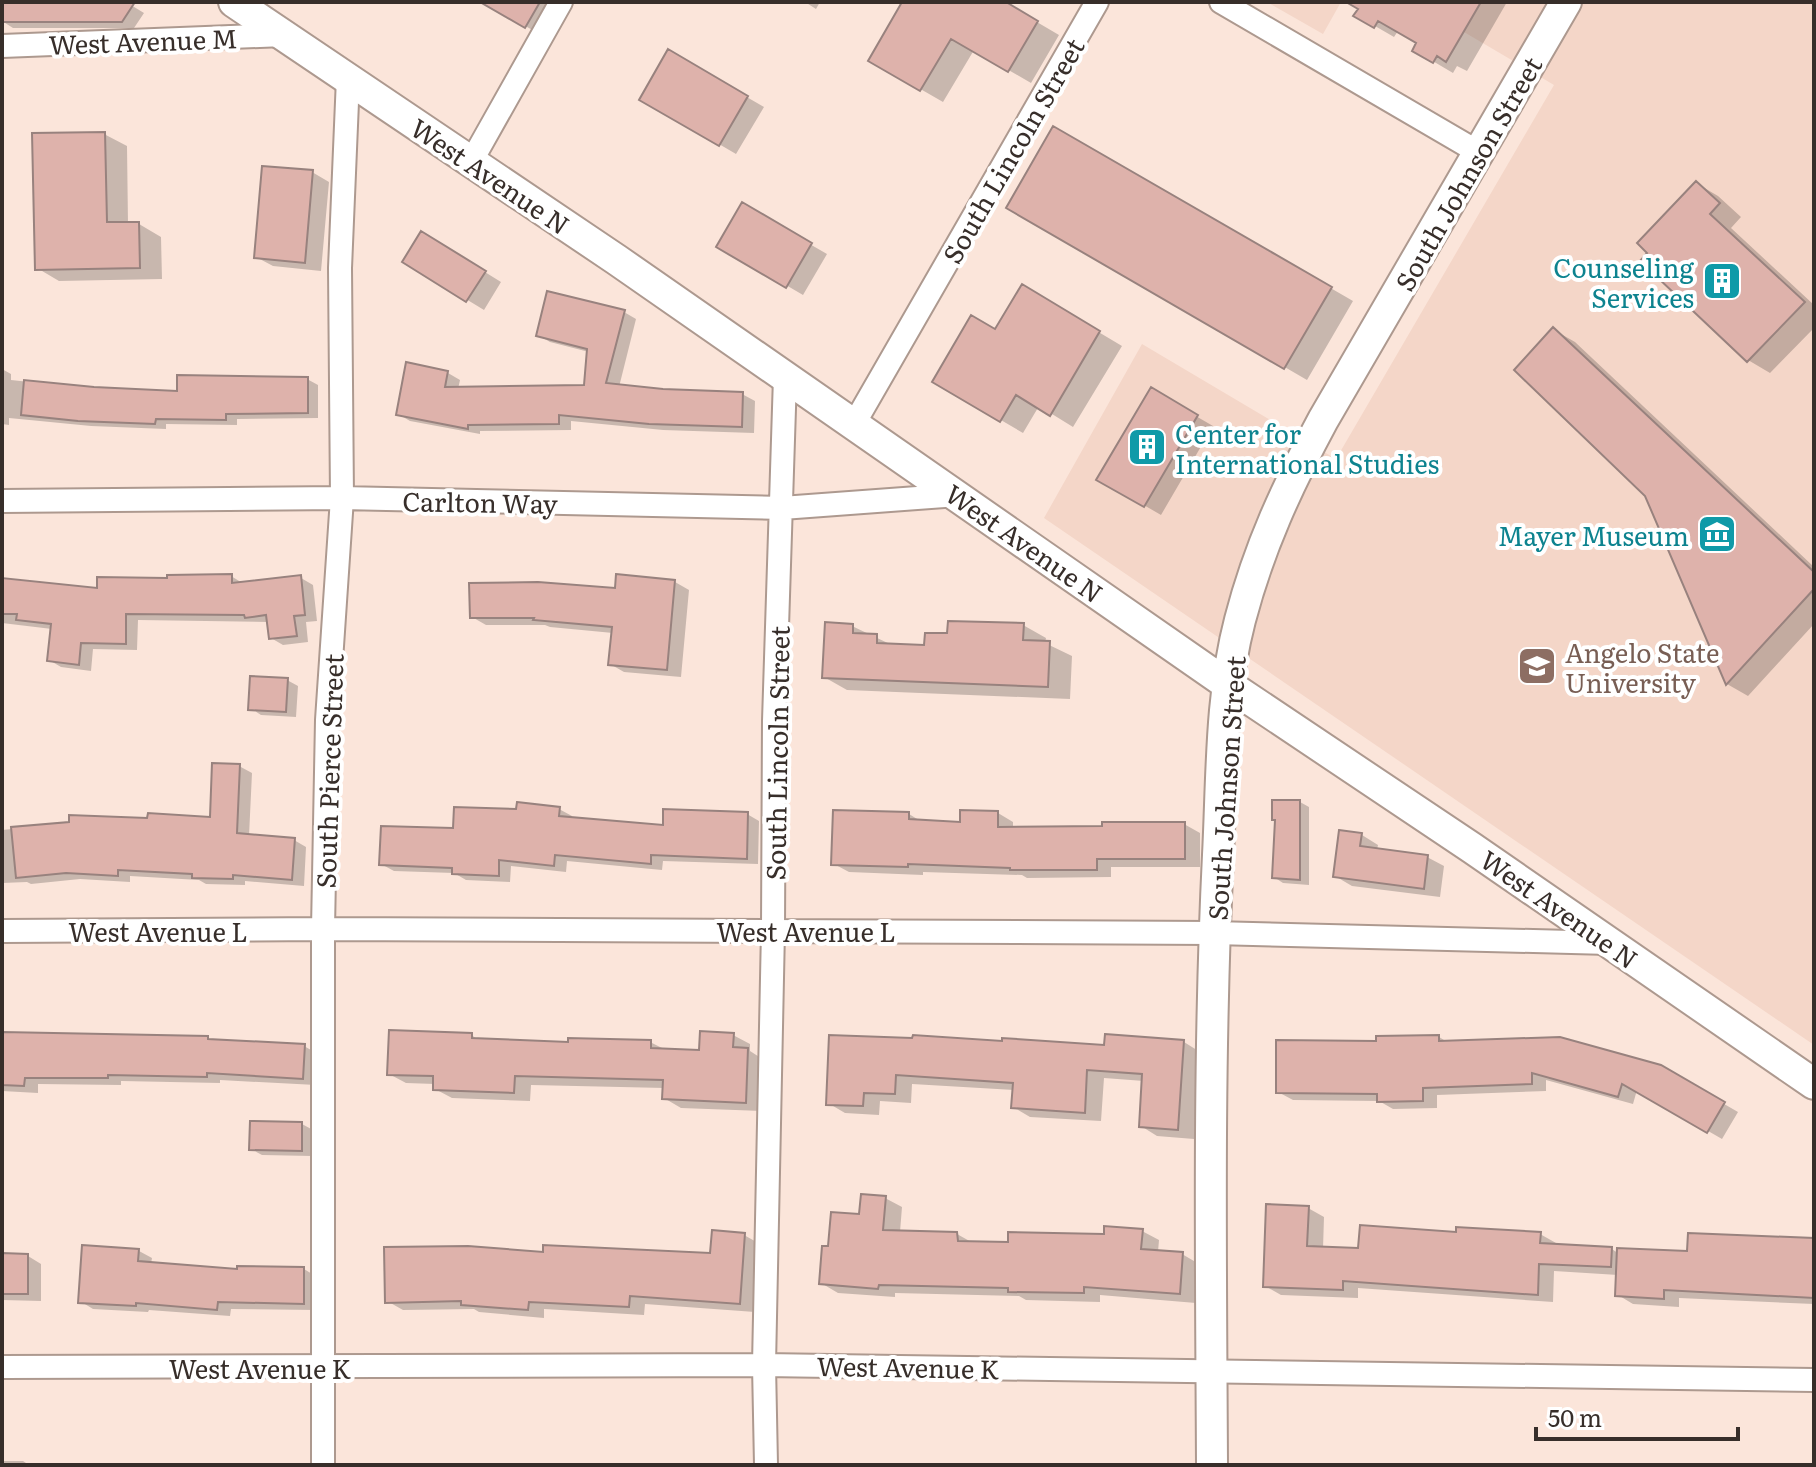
<svg xmlns="http://www.w3.org/2000/svg" width="1816" height="1467" font-family="Literata,serif">
<rect width="100%" height="100%" fill="#fbe5da"/>
<path fill="#f4d6c8" d="M1267,2H1341L1323,34Z
M1413,2H1814V1045L1044,518L1142,344L1336,459L1554,85Z"/>
<path fill="#0003" d="M2,2H126L144,13L134,28H13L2,21Z
M484,2H569L548,39Z
M805,2H820L816,9Z
M904,2H1003L1059,35L1031,83L974,50L943,102L870,60Z
M1352,2H1507L1467,71L1457,66L1453,73L1414,50L1418,43L1398,31L1394,37L1356,15L1361,8Z
M669,52L764,107L736,154L642,99Z
M1054,128L1353,301L1307,380L1009,207Z
M104,134L127,146L128,224H139L161,237L162,279L59,281L37,268Z
M312,172L329,182L321,271L273,266L256,257Z
M1696,183L1718,196L1741,217L1731,228L1814,305V328L1770,373L1748,360Z
M742,205L827,254L803,295L719,246Z
M438,243L501,282L484,310L405,262Z
M1023,287L1122,346L1073,427L1039,406L1023,433L934,381L996,332Z
M624,312L636,319L619,387L742,394L755,401L754,433L663,430L571,421V430L480,431V434L410,421L398,414L408,365L448,373L460,380L458,389L586,387L589,352L550,342L538,335Z
M1554,330L1575,342L1814,567V624L1748,696L1727,684L1647,495Z
M2,369L11,374V380L94,389L179,393L307,379L318,385V418L237,419V425L166,424V429L91,426L9,418V425L2,424Z
M1151,390L1213,426L1161,515L1099,479Z
M231,576L244,584L301,578L313,585L317,621L306,622L308,642L283,645L271,638L269,622L138,620L137,650L93,649L91,671L61,667L49,660L52,629L2,623V578L99,590L169,580Z
M675,582L689,590L681,677L624,672L610,664L613,633L550,627L545,625H486L472,617Z
M1023,625L1046,638L1045,643L1072,656L1070,699L847,690L824,677L852,626L894,646L926,647L949,635Z
M287,680L298,686L296,717L261,715L250,708Z
M239,766L252,773L249,836L294,840L306,847L304,886L245,881V885L206,884L199,880L130,876V882L80,879L31,884L27,882L2,883V830L71,823L212,819Z
M1300,802L1309,807V885L1283,883L1274,877Z
M559,809L572,816L571,819L665,827L747,814L759,821L758,864L663,861L662,870L567,861L566,872L511,866L510,882L466,880L454,873L394,871L381,864L455,830L518,811Z
M998,813L1013,822V829L1184,824L1200,833V867H1111V877L1027,878L1022,875L923,872V875L849,872L834,864L909,814L922,822L962,824Z
M1362,835L1378,845L1377,850L1427,857L1444,866L1440,897L1352,886L1335,876Z
M2,1034L207,1038L213,1041L304,1046L318,1054L316,1085L220,1080V1083L121,1081V1085L38,1084V1093L2,1091Z
M471,1035L481,1041L570,1044L650,1042L666,1050L701,1052L733,1035L750,1044V1051L764,1060L762,1111L681,1108L664,1098L665,1088L531,1085L530,1101L452,1098L435,1089V1084L406,1083L389,1074Z
M831,1037L1106,1047L1184,1042L1200,1052L1194,1139L1157,1136L1141,1126L1144,1081L1104,1078L1101,1121L1030,1117L1013,1107L1014,1090L912,1084L911,1103L880,1101L879,1115L845,1113L828,1103Z
M1439,1037L1449,1043L1660,1067L1738,1112L1722,1139L1637,1090L1633,1104L1546,1080V1091L1437,1095V1108L1393,1109L1379,1101L1293,1100L1278,1092L1378,1043Z
M302,1124L313,1130L312,1156L262,1155L251,1149Z
M885,1198L902,1207L900,1232L957,1234L973,1243L1010,1244L1142,1231L1159,1240L1158,1252L1182,1254L1199,1264L1196,1303L1100,1295V1302L1026,1300L1019,1296L895,1293V1297L838,1293L821,1283L830,1248L861,1217Z
M1308,1208L1324,1217L1323,1249L1360,1250L1458,1234H1540L1556,1243V1246L1612,1249L1619,1254L1689,1253L1814,1240V1304L1679,1298V1307L1633,1304L1618,1295V1275L1554,1271L1553,1302L1358,1288V1298L1281,1295L1265,1286Z
M744,1235L760,1244L755,1312L645,1304L644,1315L544,1309V1318L479,1312L474,1309L403,1310L387,1301L545,1254L712,1255Z
M139,1251L152,1258L151,1264L239,1271L304,1269L317,1277L316,1310L231,1309L230,1316L149,1310L148,1312L93,1309L80,1301Z
M2,1255L28,1256L41,1264V1301L2,1300Z
M2,1461H23L29,1465H2Z"/>
<path fill="#deb2ab" stroke="#98827e" stroke-width="2" d="M2,2H135L122,22H2Z
M480,2H540L525,28Z
M902,2H1006L1038,21L1008,72L951,39L920,91L868,61Z
M1346,2H1481L1446,62L1437,56L1433,63L1412,51L1416,43L1378,21L1374,28L1353,16L1358,9Z
M668,49L748,96L719,146L639,100Z
M1053,126L1332,287L1284,369L1006,208Z
M105,132L107,222H139L140,268L35,270L32,133Z
M262,166L313,170L305,263L254,258Z
M1696,181L1720,203L1710,214L1805,302L1747,362L1640,261L1647,253L1637,243Z
M742,202L812,243L786,288L716,247Z
M421,231L486,271L466,302L402,262Z
M1022,284L1100,331L1050,416L1016,395L1000,422L932,382L971,315L995,329Z
M547,291L625,310L606,383L663,389L743,392L742,427L649,424L559,415V424L468,425V429L396,415L406,362L448,371L445,387L584,385L587,349L536,336Z
M1553,327L1814,572V589L1726,685L1645,496L1514,370Z
M177,375L308,377V413L226,414V420L156,419L155,424L78,421L21,415L24,380L94,387L177,391Z
M1151,387L1198,415L1144,507L1096,480Z
M232,574V583L301,575L305,615L294,616L297,636L269,639L266,615L245,618L244,615L126,614V644L81,643L79,665L47,661L51,624L16,620L17,614H2V578L97,588V577L167,578V575Z
M616,574L675,580L667,670L608,665L612,627L533,620L534,618H470L469,583L538,582L615,588Z
M948,621L1024,623L1023,640L1050,641L1048,687L822,678L825,622L853,624V633L877,634V643L924,645L925,633H947Z
M250,676L288,678L286,712L248,710Z
M212,763L240,764L237,833L295,838L292,880L233,875V879L192,878V874L118,870V876L66,873L16,878L11,827L69,822V815L147,818L148,813L210,817Z
M1272,800H1300V880L1272,878L1275,820H1272Z
M517,802L560,807L559,816L663,825V809L748,812L747,859L651,855V864L555,855L554,866L499,860V876L452,874V868L379,865L381,826L453,828L454,807L516,809Z
M833,810L909,812V819L960,822V810L998,811V827L1102,826V822H1185V859H1097V870H1010V868L908,864V867L831,865Z
M1339,830L1362,833L1360,846L1428,855L1424,889L1333,877Z
M389,1030L472,1033V1038L568,1042V1038L651,1040V1048L699,1050L700,1031L734,1033L733,1047L748,1048L746,1103L662,1099L663,1080L515,1076L514,1093L433,1090V1076L387,1075Z
M2,1032L208,1036V1039L305,1044L303,1079L207,1073V1077L108,1075V1078H25L24,1086L2,1085Z
M1105,1034L1184,1040L1178,1130L1139,1127L1142,1074L1087,1070L1085,1113L1011,1108L1013,1083L896,1075L895,1094L864,1093L863,1106L826,1105L829,1035L912,1038L913,1035L1002,1041V1038L1104,1045Z
M1439,1035V1041L1560,1037L1661,1065L1725,1102L1707,1133L1622,1084L1618,1097L1532,1073V1084L1423,1088V1101L1377,1102V1094L1276,1093V1040L1376,1041V1036Z
M250,1121L302,1122V1151L249,1150Z
M861,1194L886,1196L883,1230L957,1232L958,1241L1008,1242V1232L1104,1234V1226L1143,1229L1141,1249L1183,1252L1180,1294L1084,1287V1293L1008,1292V1288L879,1285L878,1289L819,1284L822,1246H828L831,1212L859,1214Z
M1266,1204L1309,1206L1307,1246L1358,1248L1360,1225L1456,1232V1227L1541,1232L1540,1243L1612,1247L1611,1267L1539,1264L1538,1295L1343,1281V1290L1263,1287Z
M712,1230L745,1233L740,1304L630,1296L629,1307L529,1302L528,1310L461,1305V1301L385,1303L384,1247L468,1246L543,1252V1245L710,1253Z
M1688,1233L1814,1238V1298L1664,1290V1299L1615,1296L1617,1248L1687,1251Z
M82,1245L139,1249L138,1261L237,1269V1266L304,1267V1304L218,1302L217,1310L136,1303V1306L78,1303Z
M2,1253L28,1254V1294H2Z"/>
<g fill="none" stroke-linecap="round" stroke-linejoin="round">
<g stroke="#ad998f" stroke-width="26">
<path id="street" d="M1221,2L1478,152
M2,46L284,35
M471,162L561,2
M854,424L1097,2
M2,501L342,498L782,508L958,495
M2,931L323,929L1214,933L1609,943
M2,1367L764,1365L1814,1380
M323,1465V929L327,720L342,498L340,268L348,78
M766,1465L764,1365L773,930L774,721L785,377"/>
</g>
<g stroke="#ad998f" stroke-width="34">
<path id="secondary" d="M234,2L617,260L1227,684L1472,848L1814,1084
M1212,1465C1211,1263 1208,1057 1218,855C1222,777 1220,696 1240,620C1259,547 1287,487 1323,420L1566,2"/>
</g>
<use href="#street" stroke="#fff" stroke-width="22"/>
<use href="#secondary" stroke="#fff" stroke-width="30"/>
</g>
<defs>
<g id="building-square" transform="scale(2)"><rect x="-9" y="-9" width="18" height="18" rx="4" fill="#0f9aa8" stroke="#fff"/><path d="M-4-6H4V6H1V3H-1V6H-4ZM-2.5-4.3h1.7v1.8h-1.7ZM.8-4.3h1.7v1.8H.8ZM-2.5-1h1.7V.8h-1.7ZM.8-1h1.7V.8H.8Z" fill="#fff"/></g>
<g id="museum-square" transform="scale(2)"><rect x="-9" y="-9" width="18" height="18" rx="4" fill="#0f9aa8" stroke="#fff"/><path d="M0-6L6-3V-2H-6V-3ZM-5-1h2V3h-2ZM-1-1h2V3h-2ZM3-1h2V3H3ZM-6 4H6V6H-6Z" fill="#fff"/></g>
<g id="university-square" transform="scale(2)"><rect x="-9" y="-9" width="18" height="18" rx="4" fill="#8d6e63" stroke="#fff"/><path d="M0-5L7-2L0 1L-7-2ZM-4 1L0 2.5L4 1V4Q0 6-4 4Z" fill="#fff"/></g>
</defs>
<g fill-rule="evenodd">
<use href="#building-square" x="1722" y="281"/>
<use href="#building-square" x="1147" y="447"/>
<use href="#museum-square" x="1717" y="534"/>
<use href="#university-square" x="1537" y="666"/>
</g>
<g text-anchor="middle" dominant-baseline="central" stroke-width="8" stroke-linejoin="round" paint-order="stroke">
<g font-size="26" fill="#372e2a" stroke="#fff">
<text transform="translate(143 40) rotate(-2)">West Avenue M</text>
<text transform="translate(1012 150) rotate(-60)">South Lincoln Street</text>
<text transform="translate(1467 173) rotate(-60)">South Johnson Street</text>
<text transform="translate(491 175) rotate(34)">West Avenue N</text>
<text transform="translate(480 501) rotate(1)">Carlton Way</text>
<text transform="translate(1025 542) rotate(35)">West Avenue N</text>
<text transform="translate(776 753) rotate(-89)">South Lincoln Street</text>
<text transform="translate(328 771) rotate(-88)">South Pierce Street</text>
<text transform="translate(1225 788) rotate(-86)">South Johnson Street</text>
<text transform="translate(1560 908) rotate(35)">West Avenue N</text>
<text x="158" y="930">West Avenue L</text>
<text x="806" y="930">West Avenue L</text>
<text transform="translate(908 1366) rotate(1)">West Avenue K</text>
<text x="260" y="1367">West Avenue K</text>
</g>
<g font-size="26" fill="#0d838f" stroke="#fff" text-anchor="end">
<text x="1694" y="266">Counseling<tspan x="1694" dy="30">Services</tspan></text>
<text x="1175" y="432" text-anchor="start">Center for<tspan x="1175" dy="30">International Studies</tspan></text>
<text x="1689" y="534">Mayer Museum</text>
</g>
<g font-size="26" fill="#785e54" stroke="#fff" text-anchor="start">
<text x="1565" y="651">Angelo State<tspan x="1565" dy="30">University</tspan></text>
</g>
</g>
<rect width="1816" height="1467" fill="none" stroke="#372e2a" stroke-width="8"/>
<path d="M1536 1427v12h202v-12" fill="none" stroke="#372e2a" stroke-width="4"/>
<text x="1548" y="1427" font-size="24" fill="#372e2a" stroke="#ffffff" stroke-width="6" paint-order="stroke">50 m</text>
</svg>
